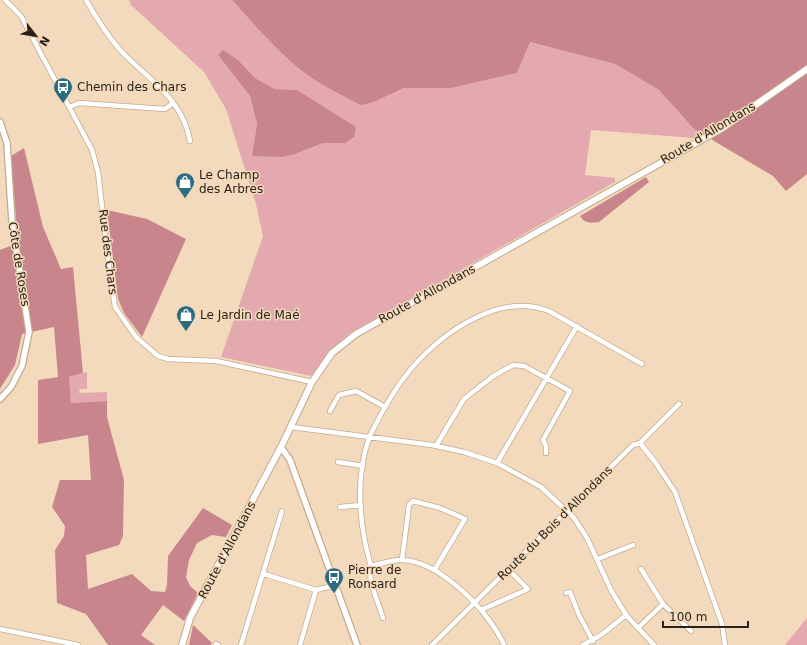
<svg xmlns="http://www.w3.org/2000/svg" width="807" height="645" font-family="'DejaVu Sans',sans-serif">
<rect width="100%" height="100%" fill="#f3dabc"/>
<path fill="#e3a9ae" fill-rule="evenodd" d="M129,0H232L256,26L299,68L374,102L404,88H452L517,73L530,42L615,64L659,90L694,129L702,134L694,138L591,130L585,175L615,178V182L350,333L334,347L311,376L221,357L263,236L256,204L226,109L204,72L131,5ZM218,55L238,60L255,78L275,89L297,90L345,143H323L295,154L252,156L257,124L250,96Z
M87,372V389H80L79,393L107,392V401L71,403L69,377Z
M807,618V645H785Z"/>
<path fill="#c9858c" d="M232,0H807V174L786,191L773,176L694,129L659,90L615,64L530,42L517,73L452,88H404L374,102L361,105C340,94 318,84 300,69C275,49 253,23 232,0Z
M223,50L238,60L255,78L275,89L297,90L356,127L354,137L345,143H323L295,154L281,157L252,156L257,124L250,96L218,55Z
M24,148L43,227L61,269L73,267L83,373L69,377L71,403L107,401V417L124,480L123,536L119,545L86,555L88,589L132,574L151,591L165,592L167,585L168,556L203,508L232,525L226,537L212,535L197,543L189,560L186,577L190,586L198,593L184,621L163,605L141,635L155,645H108L86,614L57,603L55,550L64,536L65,526L52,507L60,480H91L88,435L38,444V380L58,377L54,327L22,334L15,365L0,389V250L18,243L11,156Z
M646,177L649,182L599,222C590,223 585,224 580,216Z
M107,210L147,219L186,239L142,337L124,313L118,299Z
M193,625L212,643L211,645H189Z"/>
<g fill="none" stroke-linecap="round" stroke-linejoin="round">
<g stroke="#c2ab8e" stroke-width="6">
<path id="minor" d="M5,0L21,16L92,150L98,172L109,268L115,307L136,337L158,356L168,359L216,361L312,382
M86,0C97,19 108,37 123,53C151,82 182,98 190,141
M70,107L79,103L165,109L173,103
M330,411L339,395L356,391L385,407
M291,427L432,445L464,452L497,463L541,487L574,518L587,538L611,590L626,615L654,645
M640,443L655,462L675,492L722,624L725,645
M436,446L464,399L492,377L513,365L524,366L570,391L543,440L546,446V453
M338,462L363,466
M497,463L577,326
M340,507L361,505
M598,559L633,545
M402,560L409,505L413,501L440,508L465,519L435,569
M371,566C367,581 379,603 383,618
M641,569L663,604
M264,574L316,590L336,585
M566,593L570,592L579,615L593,641
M481,610L528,589L508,569
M638,628L663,604L691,631
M0,629L78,645
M216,644L218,645
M241,645L282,511
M300,645L316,590
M432,645L633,445L640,443L679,404
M504,645C490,612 439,560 401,560C391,560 380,564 371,566C359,526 355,478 369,438C372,430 377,423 380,416C391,396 404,375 420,359C451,327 503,293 549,311L642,364
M583,645L601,635L626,615"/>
</g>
<g stroke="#c2ab8e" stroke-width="8">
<path id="tertiary" d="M0,122L7,143L12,222L29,332L22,366L11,387L0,399
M281,447L290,460L357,645"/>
</g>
<g stroke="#c2ab8e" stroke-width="8">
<path id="secondary" d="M182,645L190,618L281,447L312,382L332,353L356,334L721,129L807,69"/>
</g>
<use href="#minor" stroke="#fff" stroke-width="4.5"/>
<use href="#tertiary" stroke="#fff" stroke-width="5.5"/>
<use href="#secondary" stroke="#fff" stroke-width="6"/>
</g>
<defs>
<g id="bus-pin" transform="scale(1)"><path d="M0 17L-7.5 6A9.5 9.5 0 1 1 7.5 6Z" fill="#2b6c80" stroke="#f3dabc"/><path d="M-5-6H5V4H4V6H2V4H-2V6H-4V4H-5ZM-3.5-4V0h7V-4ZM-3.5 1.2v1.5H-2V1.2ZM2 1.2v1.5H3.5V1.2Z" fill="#fff"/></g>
<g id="shop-pin" transform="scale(1)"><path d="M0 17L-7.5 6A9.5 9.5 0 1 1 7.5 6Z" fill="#2b6c80" stroke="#f3dabc"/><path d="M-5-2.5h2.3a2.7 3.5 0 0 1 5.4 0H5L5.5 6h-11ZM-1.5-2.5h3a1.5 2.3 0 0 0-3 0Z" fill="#fff"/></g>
</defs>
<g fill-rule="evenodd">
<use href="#bus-pin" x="63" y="87"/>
<use href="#shop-pin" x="185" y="182"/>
<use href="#shop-pin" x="186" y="315"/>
<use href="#bus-pin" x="334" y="577"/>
</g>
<g text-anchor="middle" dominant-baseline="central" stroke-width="3" stroke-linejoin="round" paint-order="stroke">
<g font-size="12" fill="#2b2217" stroke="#f3dabc" text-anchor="start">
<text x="77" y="87">Chemin des Chars</text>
<text x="199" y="175">Le Champ<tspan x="199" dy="14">des Arbres</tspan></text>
<text x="200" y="315">Le Jardin de Maé</text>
<text x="348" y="570">Pierre de<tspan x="348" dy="14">Ronsard</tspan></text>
</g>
<g font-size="12" fill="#2b2217" stroke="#f3dabc">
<text transform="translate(708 133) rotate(-31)">Route d'Allondans</text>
<text transform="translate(108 252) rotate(83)">Rue des Chars</text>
<text transform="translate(19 264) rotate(81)">Côte de Roses</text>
<text transform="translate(427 294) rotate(-29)">Route d'Allondans</text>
<text transform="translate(555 523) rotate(-45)">Route du Bois d'Allondans</text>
<text transform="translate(227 550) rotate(-62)">Route d'Allondans</text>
</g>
</g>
<g transform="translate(36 36) rotate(121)" stroke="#f3dabc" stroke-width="3" paint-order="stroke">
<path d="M0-3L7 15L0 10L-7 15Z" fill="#2b2217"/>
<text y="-6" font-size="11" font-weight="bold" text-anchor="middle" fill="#2b2217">N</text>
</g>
<path d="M663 621v6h85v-6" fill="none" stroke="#2b2217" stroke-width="2"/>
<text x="669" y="621" font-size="12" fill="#2b2217" stroke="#f3dabc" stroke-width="3" paint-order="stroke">100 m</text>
</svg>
